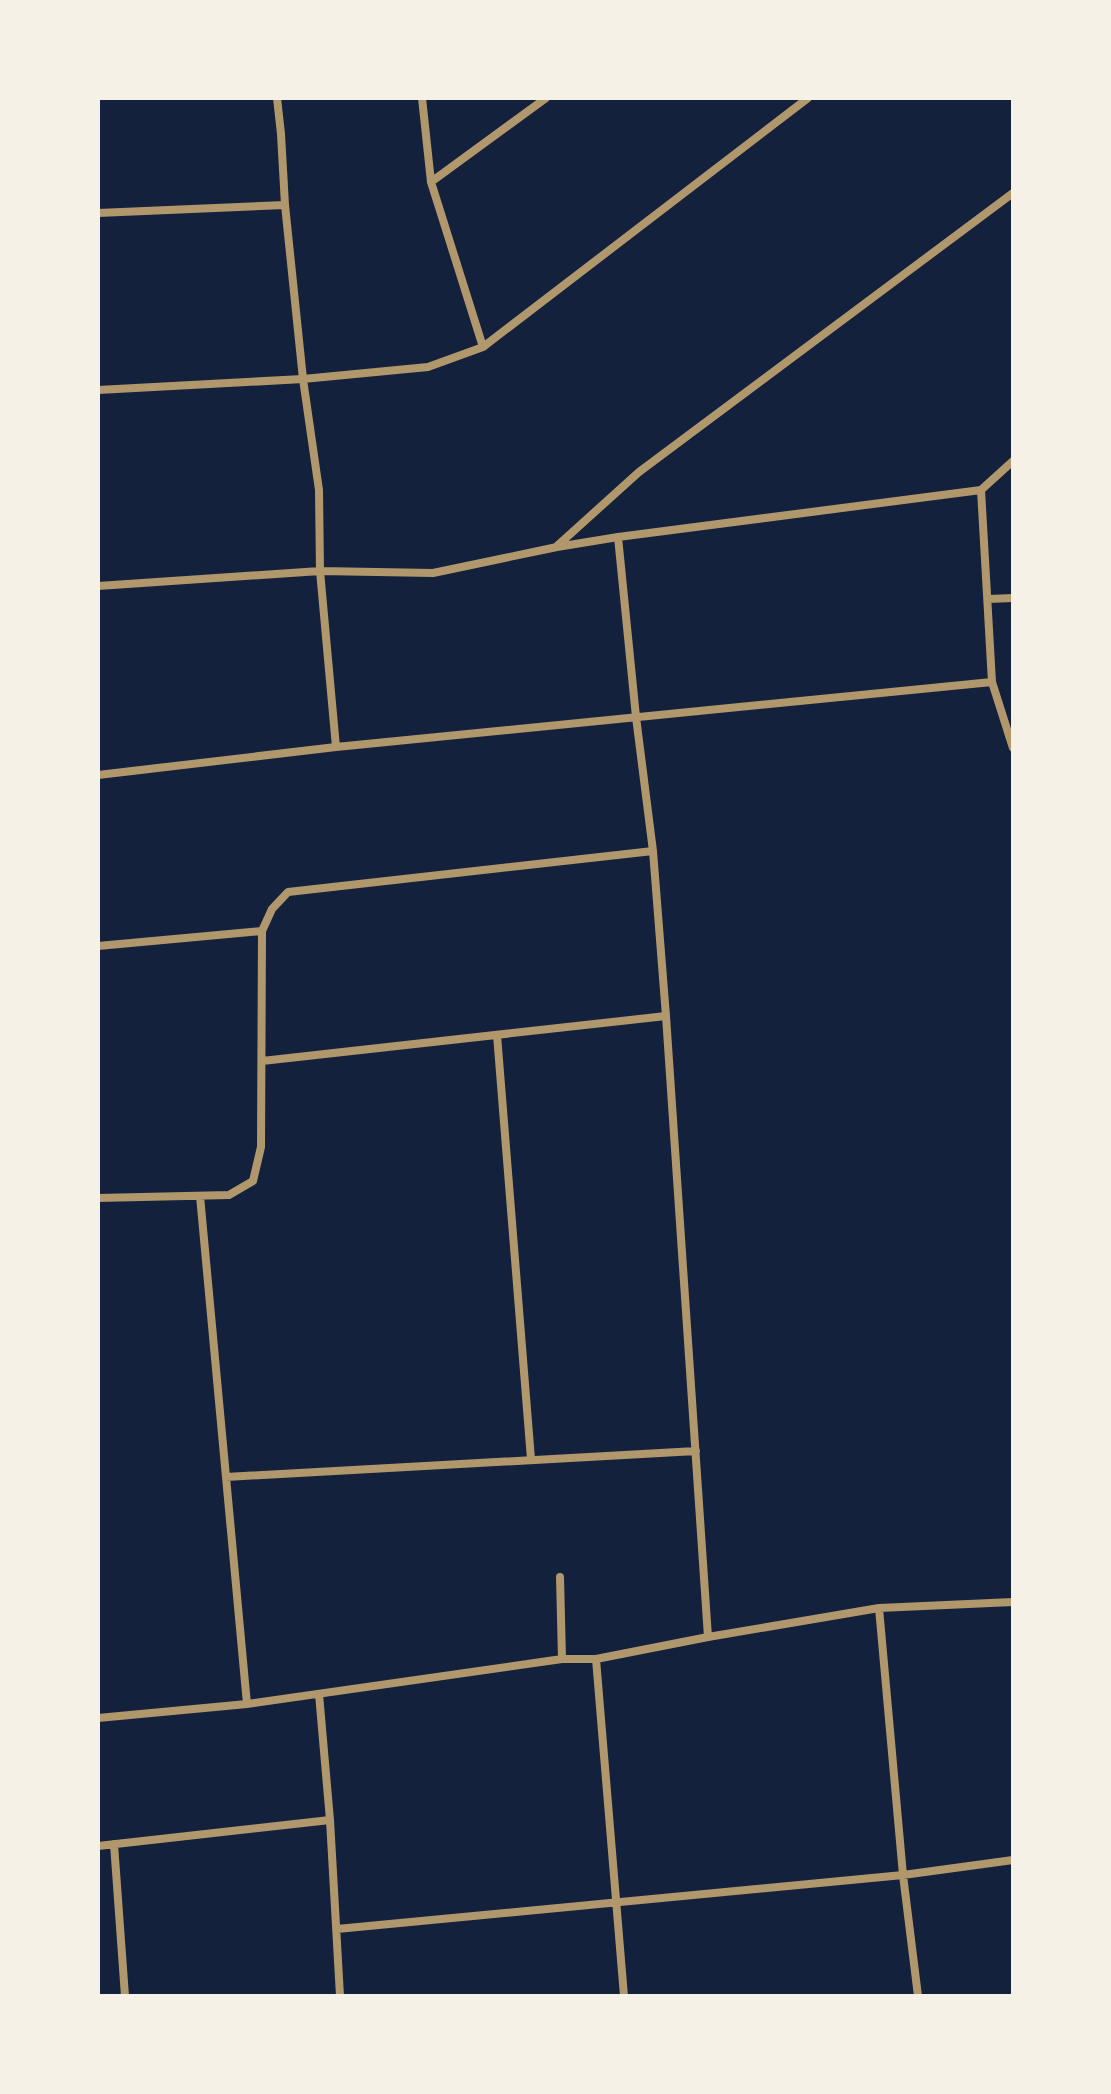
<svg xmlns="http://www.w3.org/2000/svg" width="1111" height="2094" font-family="'Libre Baskerville',serif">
<rect width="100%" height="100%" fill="#14213d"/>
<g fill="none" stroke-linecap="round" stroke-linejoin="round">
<path stroke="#b1986c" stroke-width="8" d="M277,98L281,134L285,205L303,379L319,490L320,571L336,747
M422,98L431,182L483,347
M431,182L546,98
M98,213L285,205
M98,390L303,379L428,367L483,347L808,98
M981,490L992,682L1013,748
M981,490L1013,461
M618,537L636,717L653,851L666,1016L708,1637
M557,546L639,472L1013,193
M98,586L320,571L433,573L557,547L618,537L981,490
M988,599L1013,598
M98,775L336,747L992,682
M98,946L262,931
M497,1035L531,1459
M262,1061L666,1016
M200,1196L247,1704
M98,1198L229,1195L253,1181L261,1147L262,931L272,909L288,892L653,851
M226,1477L696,1451
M560,1577L562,1659
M879,1608L903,1875L918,1996
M596,1659L624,1996
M319,1694L330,1820L340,1996
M98,1718L247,1704L562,1659H596L708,1637L879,1608L1013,1602
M114,1844L125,1996
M98,1846L330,1820
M337,1929L903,1875L1013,1860"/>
</g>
<rect width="1111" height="2094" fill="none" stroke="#f6f1e7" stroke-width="200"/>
</svg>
